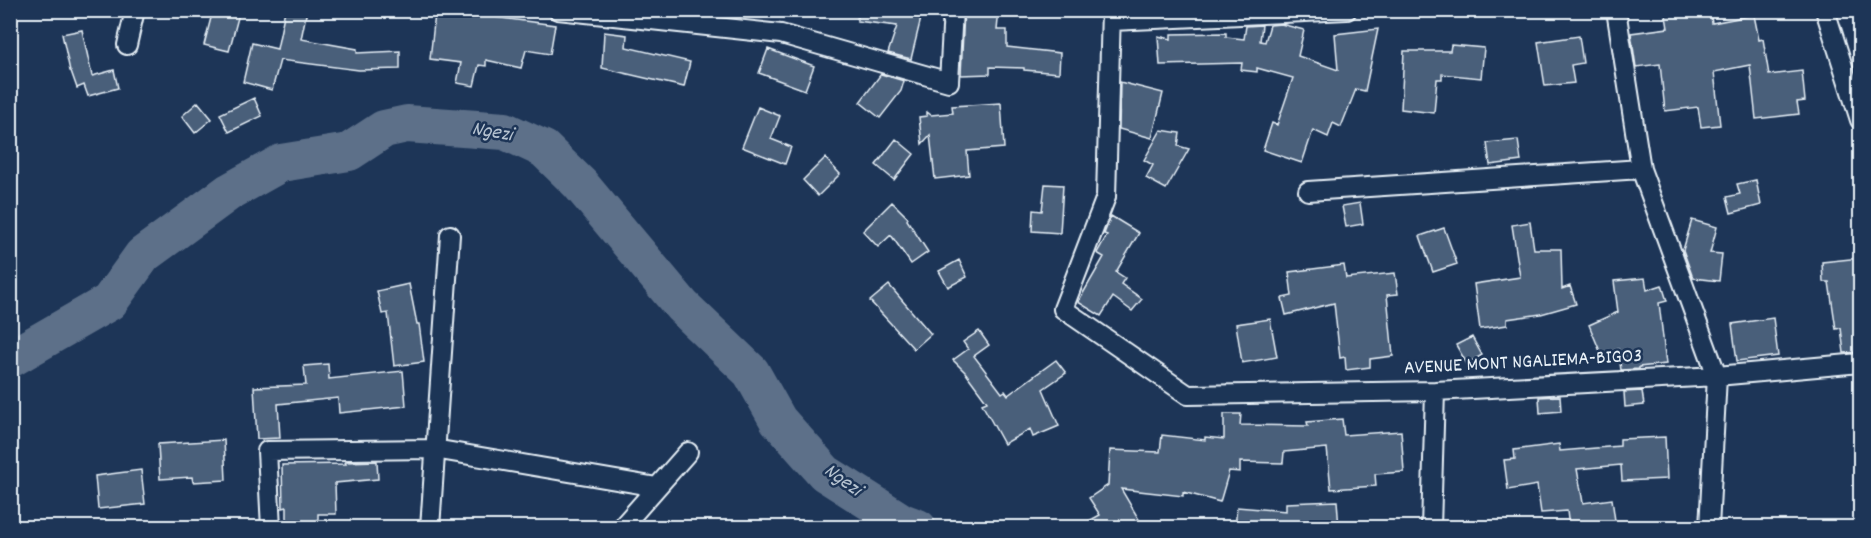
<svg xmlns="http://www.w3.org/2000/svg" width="1871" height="538" font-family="Dekko,sans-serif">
<rect width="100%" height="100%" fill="#1d3557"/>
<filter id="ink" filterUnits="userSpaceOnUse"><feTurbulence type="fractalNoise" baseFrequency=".0167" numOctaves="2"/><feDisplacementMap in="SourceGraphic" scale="12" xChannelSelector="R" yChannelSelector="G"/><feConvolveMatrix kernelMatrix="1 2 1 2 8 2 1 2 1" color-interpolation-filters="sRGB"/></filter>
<g filter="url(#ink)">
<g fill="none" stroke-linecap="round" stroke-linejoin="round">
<path stroke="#5d7089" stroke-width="38" d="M10,359L109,302L143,255L229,192L281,163L349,152L384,129L407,124L505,131L544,149L580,184L682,306L751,372L778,420L825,473L902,522L918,528"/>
</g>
<path fill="#495e7a" stroke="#e8f1f8" stroke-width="1.5" d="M213,10H240L229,51L204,45Z
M285,10H307L301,39L357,49V53L400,51V69L359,70L280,60L272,90L243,82L252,43L277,49Z
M858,10H923L911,59L888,53L897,26L857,21Z
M964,10H999L997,30H1007V47L1060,53L1059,73L1024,70V68L990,67V74L961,75Z
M1665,10H1710L1712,23L1754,15L1759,40L1763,39L1769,75L1802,71L1805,101L1797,102L1799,114L1756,119L1750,65L1714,72L1720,125L1701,127L1698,107L1665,111L1660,64L1636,67L1631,33L1668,28Z
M454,12L555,25L550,54L526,50L521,68L486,60V66L479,65L474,86L457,83L461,63L430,59L435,14L454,16Z
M1281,24L1304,30L1298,56L1338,70L1335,34L1378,29L1365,91L1356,89L1341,127L1333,123L1328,137L1313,130L1302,163L1263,150L1272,123L1277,125L1293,78L1257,68V72L1241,70L1242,63L1160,65L1158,36L1171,39V34L1226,33V37L1244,39L1246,26L1262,25L1260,41L1265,42L1270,25Z
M82,30L92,76L114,70L118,88L88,96L84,85L77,88L71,71H70L62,34Z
M604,32L627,35L626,47L690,62L684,87L602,68Z
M1579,36L1583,63L1571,65L1574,83L1545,86L1538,42Z
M1451,45L1484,48L1481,78L1442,74V79H1437L1434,113L1401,109L1404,51H1450Z
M768,49L814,66L805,90L759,73Z
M881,74L904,81L901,91L880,118L860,102Z
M1120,82L1163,93L1152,138L1119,129Z
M254,98L262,116L229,132L220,114Z
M198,102L212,119L195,133L182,116Z
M1001,103L1004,148L967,151L969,175L935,179L930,135L922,144L919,117L927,116V112L931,115L953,113L952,106Z
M758,107L780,116L771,139L791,147L785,164L742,147Z
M1161,130L1180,133L1178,146L1189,149L1166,189L1146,178L1153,165L1144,160Z
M896,139L914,154L894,180L876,165Z
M1518,140L1521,161L1490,165L1487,143Z
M825,158L840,174L818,196L803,180Z
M1756,180L1761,205L1731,213L1727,197L1740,194L1737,184Z
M1045,184L1063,185L1060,233L1032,231L1033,210L1042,211Z
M892,202L908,218L907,220L928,252L911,264L891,235L878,247L863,231Z
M1360,203L1363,224L1346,227L1342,206Z
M1111,216L1139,233L1116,272L1125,278L1121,284L1142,299L1132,311L1113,297L1101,316L1078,302L1104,257L1097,253L1107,235L1104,234Z
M1692,220L1717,227L1710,253L1722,254L1719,281L1693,278L1683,250Z
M1530,222L1534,249H1561L1562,289L1570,286L1576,304L1541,314L1507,319V325L1480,329L1474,284L1520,277L1512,225Z
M1444,228L1457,264L1433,272L1420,236Z
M1860,258V352L1844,353L1841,328L1836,329L1829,282H1823L1822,262Z
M959,260L967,277L948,287L939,271Z
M1344,265L1346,278L1395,273L1398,294L1387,295L1393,356L1370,359V367L1346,370L1345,357L1340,358L1334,303L1286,315L1282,298L1292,296L1289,272Z
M1645,278L1647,290L1662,285L1667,301L1659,303L1666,364L1639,367V369L1621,370L1618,349L1602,356L1589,325L1618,312L1614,281Z
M409,284L417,324H419L424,362L394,366L388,313L382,314L377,291Z
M889,285L931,334L914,349L870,301Z
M1773,318L1778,356L1737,361L1732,324Z
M1270,319L1277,357L1242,363L1236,324Z
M979,331L989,345L974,356L1002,393L1005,391L1008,395L1056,360L1066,373L1043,389L1059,426L1033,437L1030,429L1004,444L982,404L987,402L965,372L953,360L968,349L963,342Z
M1472,337L1482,355L1467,364L1456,345Z
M328,364L329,379L403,371L406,406L339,413L338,398L278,404L280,438L257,439L254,387L306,385L304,366Z
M1642,391L1644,405L1625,407L1624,392Z
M1560,396L1561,411L1540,413L1539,397Z
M1224,414H1241L1240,425L1308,426L1307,422L1342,419L1344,435L1401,431L1404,472L1375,474L1376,486L1331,489L1327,448L1284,452L1283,463L1240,462V472L1229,471L1220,502L1183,492V496L1121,489L1144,528H1076L1100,515L1089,498L1108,485L1110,450L1160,452L1162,435L1205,440V437L1224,439Z
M1665,437L1667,479L1622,481L1621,465L1577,469L1583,503L1612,499L1616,528H1569L1567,511L1541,513L1537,485L1508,490L1504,460L1515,459L1514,450L1559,444L1560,451L1620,446V439Z
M224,440L226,480L193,482L192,477L160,479L158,444Z
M377,461L378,479L335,483L336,514H318V522L287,523V507L283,508L282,465L346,464L345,462Z
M141,470L145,504L98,509L95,476Z
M1337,501L1339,528H1235L1237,507L1286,511V503Z"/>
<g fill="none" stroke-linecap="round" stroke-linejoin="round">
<g stroke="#e8f1f8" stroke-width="22">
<path id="street" d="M558,10L781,34L949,82L953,10
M1111,10L1106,197L1063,309L1188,395L1435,391L1717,376L1860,363
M1616,10L1641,169L1717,376L1709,528
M1825,10L1860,120
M1112,21L1347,10
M127,45L135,10
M1308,191L1641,169
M271,528L267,451L434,449L657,487
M430,528L450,235
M621,528L688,452
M1431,528L1435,391"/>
</g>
<use href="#street" stroke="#1d3557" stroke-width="18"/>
</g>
</g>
<g text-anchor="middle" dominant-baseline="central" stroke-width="5" stroke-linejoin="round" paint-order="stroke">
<g font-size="20" fill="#e8f1f8" stroke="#1d3557">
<text transform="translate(1523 363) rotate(-3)">AVENUE MONT NGALIEMA-BIGO3</text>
</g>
<g font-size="21" font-style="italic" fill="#b7c4d1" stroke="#1d3557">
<text transform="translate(492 133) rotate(10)">Ngezi</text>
<text transform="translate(842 481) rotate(36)">Ngezi</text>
</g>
</g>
<rect width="1871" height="538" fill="none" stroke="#1d3557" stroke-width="36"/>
<rect x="18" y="18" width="1835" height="502" fill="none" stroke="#e8f1f8" stroke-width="2" filter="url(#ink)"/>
</svg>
